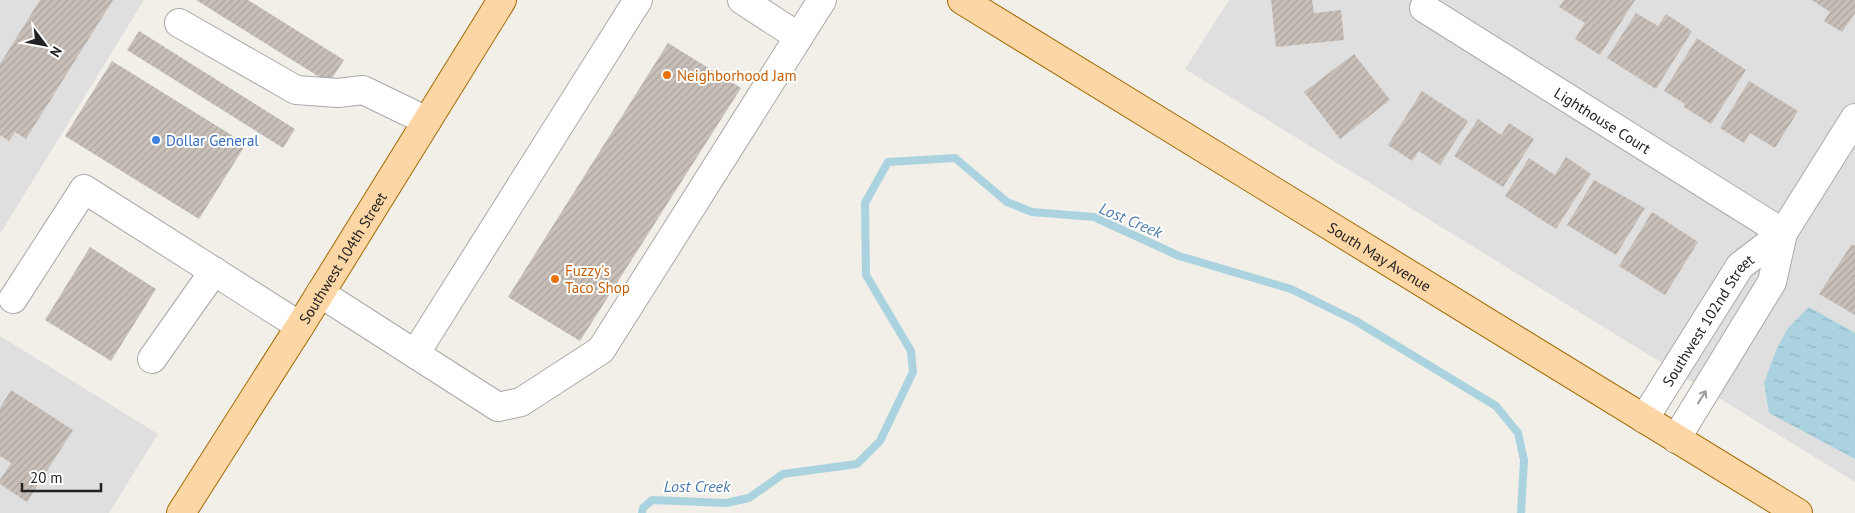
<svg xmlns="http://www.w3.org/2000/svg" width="1855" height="513" font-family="'PT Sans',sans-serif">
<defs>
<pattern id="water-ripples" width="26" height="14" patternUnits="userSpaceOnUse" patternTransform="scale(1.25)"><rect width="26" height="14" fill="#aad3df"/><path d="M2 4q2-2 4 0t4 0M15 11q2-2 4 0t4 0" fill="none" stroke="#92b5bf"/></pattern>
<pattern id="building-hatch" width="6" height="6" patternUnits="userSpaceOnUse" patternTransform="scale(1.25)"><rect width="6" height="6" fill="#c7bfb8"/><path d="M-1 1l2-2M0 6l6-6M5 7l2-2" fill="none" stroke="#aba49e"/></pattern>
</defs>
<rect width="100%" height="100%" fill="#f2efe9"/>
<path fill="#e0dfdf" d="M0,0H144L0,234Z
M1229,0H1855V482L1185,69Z
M0,336L158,434L109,513H0Z"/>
<path fill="url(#water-ripples)" d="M1809,307L1855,333V459L1769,413L1764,383L1777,348L1788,328Z"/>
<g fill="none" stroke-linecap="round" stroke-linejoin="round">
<path stroke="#aad3df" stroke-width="8" d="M642,513L643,508L652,500L726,503L749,498L783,474L857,464L880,441L913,372L911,351L866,275L865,203L888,162L955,158L1007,202L1032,212L1094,217L1179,256L1291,289L1356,321L1496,406L1518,433L1524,460L1521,513"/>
</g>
<path fill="url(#building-hatch)" d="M40,0H113L26,139L15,132L9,141L0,135V64Z
M196,0H248L344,60L329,83Z
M1271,0H1312L1314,13L1341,10L1344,40L1276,47Z
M1564,0H1635L1600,55L1575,39L1585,23L1559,7Z
M1812,0H1855V13L1842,32L1824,21L1830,12Z
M1636,13L1658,26L1666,14L1692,31L1656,89L1607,58Z
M139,31L295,129L283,148L127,50Z
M1697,38L1746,70L1711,124L1684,107L1685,104L1664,91Z
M668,43L741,88L580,341L508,297Z
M1354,54L1390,100L1340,139L1304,92Z
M112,61L246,144L199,219L65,136Z
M1749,81L1798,111L1775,148L1750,133L1744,143L1720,128Z
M1422,91L1468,121L1440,165L1419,151L1412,161L1388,145Z
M1478,119L1501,135L1509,123L1534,139L1503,187L1454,156Z
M1566,157L1591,174L1556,229L1505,196L1529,158L1555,175Z
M1594,180L1645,208L1616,255L1567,225Z
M1652,212L1698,242L1665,295L1619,266Z
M1852,244L1855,246V315L1819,294Z
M90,247L156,289L111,361L45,320Z
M11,390L73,430L27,502L0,484V480L11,463L0,456V408Z"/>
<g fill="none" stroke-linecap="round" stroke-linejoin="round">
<g stroke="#a9a9a9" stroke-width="30">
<g id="minor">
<path d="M742,0L799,37"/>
<path id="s1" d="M1424,8L1783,233"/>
<path d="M179,23L296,90L338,93L363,90L427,121"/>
<path d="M320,293L498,407L521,402L601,350L822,0"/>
<path d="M13,299L84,189L300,326"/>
<path d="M415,354L638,0"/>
<path d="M152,359L214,271"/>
<path id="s2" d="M1644,419L1740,266L1783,233L1855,118"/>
<path d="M1676,439L1772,282L1783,233"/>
</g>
</g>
<g stroke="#a06b00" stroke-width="30">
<g id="major">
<path id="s3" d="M962,0L1798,513"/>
<path id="s4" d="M181,513L300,326L502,0"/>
</g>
</g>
<use href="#minor" stroke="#fff" stroke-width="28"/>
<use href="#major" stroke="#fcd6a4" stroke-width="28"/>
</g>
<defs><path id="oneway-shaft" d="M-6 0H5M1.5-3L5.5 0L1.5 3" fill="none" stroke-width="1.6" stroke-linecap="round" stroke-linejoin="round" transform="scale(1.25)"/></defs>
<use stroke="#9c9c9c" href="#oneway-shaft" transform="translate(1702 397) rotate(-58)"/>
<g fill="#e8710a" stroke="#fff" stroke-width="2">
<circle cx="667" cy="75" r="5"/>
<circle cx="555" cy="279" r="5"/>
</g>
<circle fill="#3f7fe0" stroke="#fff" stroke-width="2" cx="156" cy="140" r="5"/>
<g text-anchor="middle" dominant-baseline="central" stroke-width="4" stroke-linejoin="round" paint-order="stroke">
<g font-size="15" fill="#c56008" stroke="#fff" text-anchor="start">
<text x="677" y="75">Neighborhood Jam</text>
<text x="565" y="270">Fuzzy's<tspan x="565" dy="17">Taco Shop</tspan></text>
</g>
<g font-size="15" fill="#222" stroke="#fff">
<text stroke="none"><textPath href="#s1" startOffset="211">Lighthouse Court</textPath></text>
<text stroke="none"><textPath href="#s4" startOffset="302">Southwest 104th Street</textPath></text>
<text stroke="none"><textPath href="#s3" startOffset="490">South May Avenue</textPath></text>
<text stroke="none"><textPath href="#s2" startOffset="118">Southwest 102nd Street</textPath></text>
</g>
<g font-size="15" fill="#366cbe" stroke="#fff" text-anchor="start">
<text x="166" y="140">Dollar General</text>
</g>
<g font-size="16" font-style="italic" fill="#4a7aab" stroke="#fff">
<text transform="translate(1131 220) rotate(23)">Lost Creek</text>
<text x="697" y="486">Lost Creek</text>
</g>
</g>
<g transform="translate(45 45) rotate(122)" stroke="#ffffff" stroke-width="4" paint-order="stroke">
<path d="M0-4L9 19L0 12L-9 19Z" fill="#222222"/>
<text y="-8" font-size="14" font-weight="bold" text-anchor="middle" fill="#222222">N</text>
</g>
<path d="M22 483v8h79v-8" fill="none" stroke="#222222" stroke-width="2.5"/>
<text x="30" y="483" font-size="15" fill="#222222" stroke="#ffffff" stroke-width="4" paint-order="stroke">20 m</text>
</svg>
